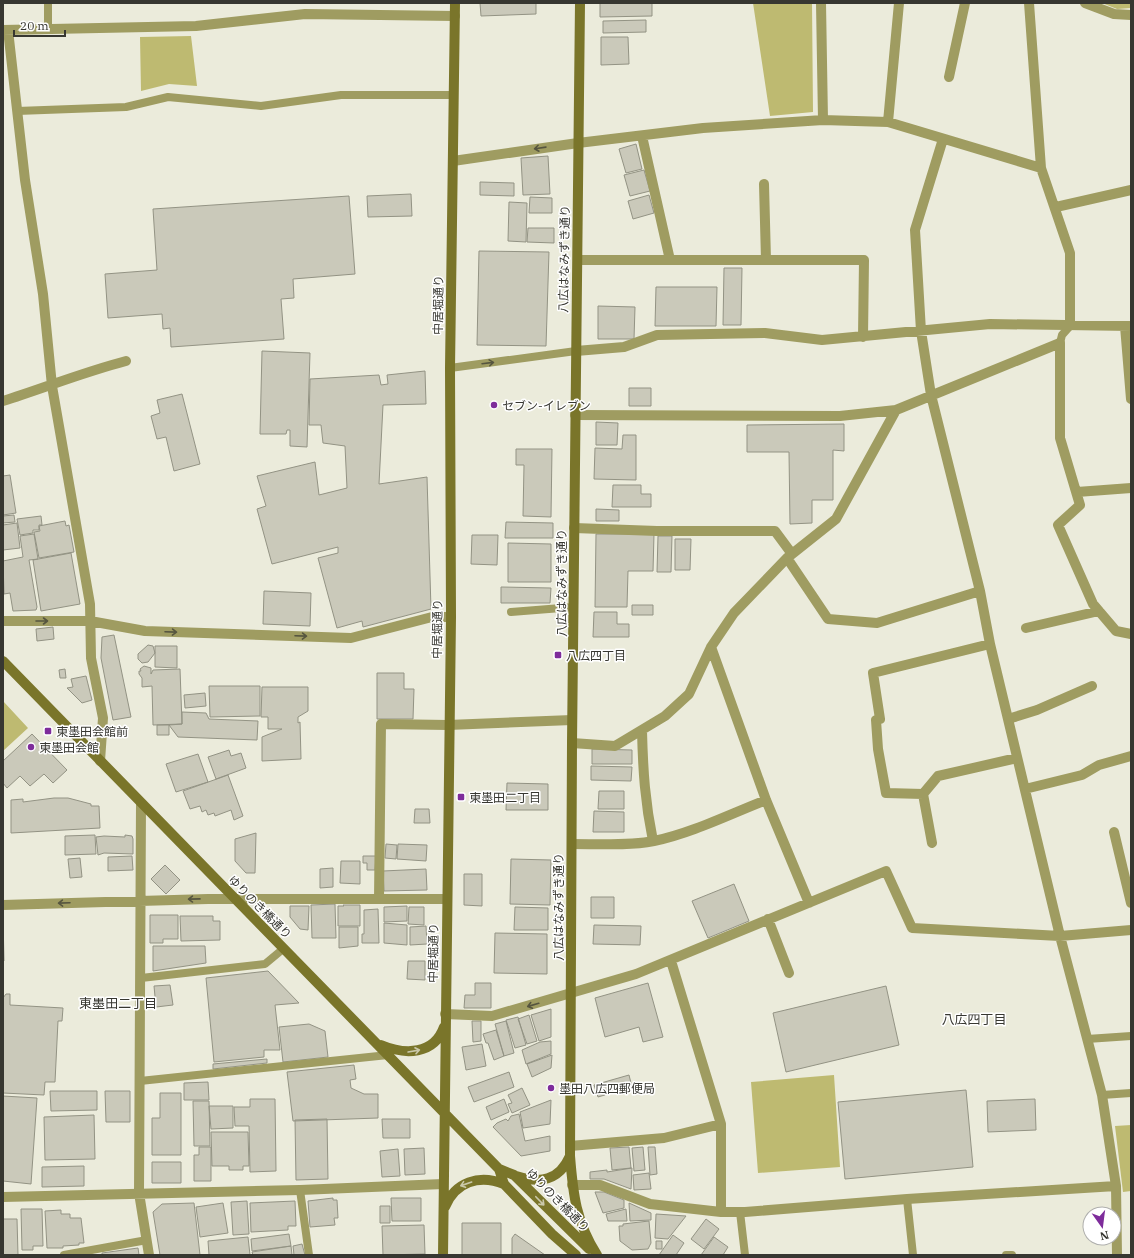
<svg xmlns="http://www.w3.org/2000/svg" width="1134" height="1258" font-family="'IBM Plex Serif','Noto Sans JP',serif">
<rect width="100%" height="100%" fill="#ebebdb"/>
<path fill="#beba71" d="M753,3H812L813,112L770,116Z
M1102,3H1131V8L1117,9Z
M191,36L197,86L169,84L141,91L140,37Z
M3,701L28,728L3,751Z
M834,1075L840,1167L758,1173L751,1082Z
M1131,1125V1191L1123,1192L1115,1126Z"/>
<path fill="#cac9ba" stroke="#939384" d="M480,3H536V14L481,16Z
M600,3H652V16L600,17Z
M646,20V32L603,33V21Z
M601,37H628L629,64L601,65Z
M636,144L642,169L626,173L619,149Z
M548,156L550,194L523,195L521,158Z
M644,170L650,191L630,196L624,175Z
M480,182L514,183V196L480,195Z
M411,194L412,216L368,217L367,196Z
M649,195L654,213L633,219L628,201Z
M349,196L355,274L293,279L294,298L281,299L284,339L171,347L170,328L163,329L162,314L108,318L105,274L157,270L153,209Z
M530,197L552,198V213H529Z
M509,202L527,203L526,242L508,241Z
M528,228H554V243L527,242Z
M479,251L549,252L546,346L477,345Z
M724,268H742L741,325H723Z
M656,287H717L716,326H655Z
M598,306L635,307L634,339H598Z
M262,351L310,353L307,447L290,446V430H287L286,434H260Z
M425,371L426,404L383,405L379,484L427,477L431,609L363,627L362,621L337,628L318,558L338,553V547L272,564L257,509L266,506L257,476L315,462L319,495L347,488L345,446L323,443L321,425H309L310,379L379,375L381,385L388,384L387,375Z
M629,388H651V406H629Z
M182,394L200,464L174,471L166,437L157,439L151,416L160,413L157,400Z
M596,422L618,423L617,445H596Z
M844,424V451L833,450V500H812V523L790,524L789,452H747V425Z
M623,435H636V480L594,479L595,448L622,449Z
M516,449H552L551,517L523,516L524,465H516Z
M10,475L16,513L3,515V476Z
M613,485H641V494H651V507H612Z
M596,509L619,510V521H596Z
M14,515L15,522L3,523V516Z
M41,516L42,525H39V530H33V533L20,535L17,519Z
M65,521L66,526L69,525L74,552L39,558L34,532L40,531L39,526Z
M506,522L553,523V538H505Z
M17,523L20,548L3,550V525Z
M34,534L38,559L29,560L37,607L36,610L13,611L10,593L4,594L3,561L23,557L20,536Z
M596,534H654L653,571H628L627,607H595Z
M472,535H498L497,565L471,564Z
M658,536H672L671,572H657Z
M675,539H691L690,570H675Z
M508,543L551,544V582H508Z
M71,553L80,604L41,611L33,560Z
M501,587L551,588L550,603H501Z
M264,591L311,593L310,626L263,624Z
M632,605H653V615H632Z
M594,612H617V624H629V637H593Z
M53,627L54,639L37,641L36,629Z
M114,635L131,717L113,720L101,658L102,637Z
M148,645L153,646L155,653L148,662L142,663L138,659V654Z
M155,646H177V668L155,667Z
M144,666L151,668V674L153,670L180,669L182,724L153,725L152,686L142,687V678L139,674V671H141L140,669Z
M65,669L66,678H60L59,670Z
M377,673H404V689H414L413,719H377Z
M86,676L92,700L82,703L67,688L73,687L71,679Z
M209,686H260V716L210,717Z
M262,687H308V711L298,717V723L300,722L301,759L262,761V737L282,729H268V717H261Z
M205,693L206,706L185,708L184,695Z
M182,712L206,713L209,719L258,721L257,740L178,737L169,725L182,724Z
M157,725H169V735H157Z
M32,734L67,770L53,783L44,774L30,786L20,776L7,788L3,783V761Z
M592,749L632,750V764H592Z
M229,750L231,756L241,753L246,768L216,779L208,757Z
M198,754L208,782L176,792L166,764Z
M591,766L632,767L631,781L591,780Z
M228,775L243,816L234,820L231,810L215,816L214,813L208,815L206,810L202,812L200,806L190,809L183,791Z
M507,783L548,784V810H506Z
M599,791H624V809H598Z
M54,798H68L91,804V806H99L100,828L11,833V800L23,799V802Z
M415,809H429L430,823H414Z
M594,811L624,812V832H593Z
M256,833L255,873H246L235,861V839Z
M95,835L96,854L65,855V836Z
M125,835L132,836L133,839V854L104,853L98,855L96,837L104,836L125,837Z
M386,844L397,845L396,859L385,858Z
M398,844L427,845L426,861L397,859Z
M132,856L133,870L108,871V857Z
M363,856H376L375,870H367V863H363Z
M80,858L82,877L70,878L68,859Z
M511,859L551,860L550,905L510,904Z
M341,861H360V884L340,883Z
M165,865L180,880L166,894L151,879Z
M333,868V887L320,888V869Z
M426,869L427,890L384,891L383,871Z
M464,874H482V906L464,905Z
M734,884L749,921L708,938L692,901Z
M591,897H614V918H591Z
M335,904L336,938H312L311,905Z
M343,905H360V926H338V906H344Z
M290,906H309L308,930L300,929L290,917Z
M407,906V921L384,922V907Z
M409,907H424V925L408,924Z
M515,907L548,908V930H514Z
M378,909L379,943H362V934H364V910Z
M150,915H178V939H163V943H150Z
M180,916H213V921H220V940L181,941Z
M3,919L4,961H3Z
M384,923L407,925V945L384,943Z
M594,925L641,926L640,945L593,944Z
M426,926L427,944L410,945V927Z
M339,927H358V946L339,948Z
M495,933L547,934V974L494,973Z
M153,946H205L206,963L153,971Z
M408,961H425V980L407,979Z
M268,971L299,1003L275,1005L280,1050H264V1057L214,1062L206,978Z
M475,983H491V1008H464L465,995H475Z
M648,983L663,1037L643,1042L639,1027L605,1037L595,998Z
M170,985L173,1005L156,1007L154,986Z
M886,986L899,1045L786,1072L773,1013Z
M6,994H10V1005L63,1008L62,1021H58L55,1082H45L44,1095L3,1093V998Z
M551,1009V1037L539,1041L531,1015Z
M529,1015L537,1041L527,1044L518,1019Z
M518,1017L526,1045L515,1048L506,1020Z
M472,1021H481V1041L473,1042Z
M506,1021L514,1053L504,1056L495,1024Z
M309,1024L325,1031L328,1057L283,1062L279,1027Z
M496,1030L504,1056L494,1060L488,1043H486L483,1034Z
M551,1041V1054L526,1064L522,1050L540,1042Z
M482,1044L486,1066L466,1070L462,1047Z
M552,1055L551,1068L532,1077L527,1064Z
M267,1059V1063L213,1069V1064Z
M354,1065L356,1079L350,1080L351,1088L364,1094H378V1118L293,1121L287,1072Z
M509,1072L514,1087L474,1102L468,1087Z
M629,1075L632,1087L598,1097L594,1085Z
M208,1082L209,1100H184V1083Z
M522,1088L530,1105L512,1113L508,1104L512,1103L508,1095Z
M966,1090L973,1167L845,1179L838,1102Z
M50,1091H97V1110L51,1111Z
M105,1091H130V1122H106Z
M160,1093H181V1155H152V1118H160Z
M3,1096L37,1098L31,1184L3,1181Z
M250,1099H275L276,1171L250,1172L249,1126H235L234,1107H250Z
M504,1099L509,1112L491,1120L486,1107Z
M1035,1099L1036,1130L988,1132L987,1101Z
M551,1100L550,1124L523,1128L520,1112Z
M193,1101H209L210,1146H194Z
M209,1106H233V1128L211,1129Z
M519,1114L525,1141L550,1136V1151L521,1156L493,1127L497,1123L506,1119L508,1121L511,1116Z
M94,1115L95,1159L45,1160L44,1117Z
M327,1119L328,1179L296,1180L295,1120Z
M382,1119H410V1138H383Z
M211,1132H248L249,1166H243V1170H229V1166H212Z
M199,1147H211V1181H194V1155H199Z
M629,1147L631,1168L612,1170L610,1148Z
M643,1147L645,1170L634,1171L632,1148Z
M648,1147H655L657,1174L650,1175Z
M424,1148L425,1174L405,1175L404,1149Z
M398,1149L400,1176L382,1177L380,1151Z
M152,1162H181V1183H152Z
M84,1166V1186L42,1187V1167Z
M632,1168L631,1189L604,1179H590V1172L607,1170V1172Z
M649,1173L651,1189L634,1190L633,1175Z
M595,1192H604L624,1200V1208L603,1213Z
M333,1198V1200H337L338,1218H334L335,1225L310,1227L308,1201Z
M391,1198H421V1221H392Z
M247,1201L249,1234L233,1235L231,1202Z
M295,1201L296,1226H288V1230L251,1232L250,1203Z
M194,1203L200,1255H160L153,1212L162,1204Z
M223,1203L228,1233L200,1237L196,1207Z
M629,1203L651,1213V1220L630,1221Z
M380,1206H390V1223H380Z
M21,1209H42L43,1246H33V1250H22Z
M626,1209L627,1221H608L606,1214Z
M61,1210V1214H70V1218H81L84,1243H79V1245L63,1246V1248H47L45,1211Z
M656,1214L686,1216L668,1239L655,1238Z
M3,1219H17L18,1255H3Z
M706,1219L719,1229L704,1249L691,1239Z
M649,1221L651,1243L648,1249L632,1250L620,1241L619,1226H623V1224Z
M462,1223H501V1255H462Z
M424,1225L425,1254L383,1255L382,1226Z
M289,1234L291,1246L252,1251L251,1239Z
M515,1234L545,1255H512V1238Z
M673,1235L684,1243L676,1255H659Z
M248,1237L250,1255H209L208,1241Z
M714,1237L728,1247L723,1255H701Z
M656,1241H662V1249H656Z
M302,1244L305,1255H294L293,1246Z
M291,1246L292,1255H253L252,1252Z
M138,1248L139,1255H102V1253Z"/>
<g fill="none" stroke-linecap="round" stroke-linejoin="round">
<path stroke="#9f9c61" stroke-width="8" d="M48,3V30
M17,111L126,107L168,97L261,106L341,95H454
M1060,343L1062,335L1070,326
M450,368L576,351
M511,612L574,607
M141,978L265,964L283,949
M1087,1039L1131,1036
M140,1081L388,1055
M1102,1095L1131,1093
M300,1190L309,1255
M907,1199L913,1255
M740,1212L745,1255
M64,1255L147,1240
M1006,1255H1012"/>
<path stroke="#9f9c61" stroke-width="10" d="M821,3L823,120
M1029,3L1041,168L1070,253V326
M1085,3L1114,14L1131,15
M3,30L196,26L305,14L455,16
M8,30L25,180L43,294L52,386L90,604L91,658L103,718L100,761
M949,77L965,3
M888,122L899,3
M642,136L670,260
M943,139L915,230L921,331L931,395L980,591L990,644L1060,936L1102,1095L1116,1186L1117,1255
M453,161L578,143L703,128L823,120L888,122L1041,168
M764,184L766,260
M1056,207L1131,190
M578,260H864L863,337
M1125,326L1131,399
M576,351L624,347L657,335L765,333L822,340L990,324L1131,326
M3,401C44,388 84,372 126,361
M575,415L840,416L896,410
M1077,492L1131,488
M574,528L657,531H775L792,554
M787,558L828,619L877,623L980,591
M3,621H90L145,631L351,638L432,617H451
M1026,628L1099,611
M990,644L873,673L880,719L876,720L878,749L886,793L923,794L938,776L1017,758
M711,647L766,800L809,903
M1008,719L1037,710L1092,686
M642,731C643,771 645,802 653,841
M572,743L615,746L665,716L689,694L711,647L734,613L787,558L836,519L896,410L1060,343V438L1080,505L1058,525L1093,604L1116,631L1131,634
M1025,789L1082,775L1099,765L1131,756
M923,794L932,843
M141,804L139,1193L149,1255
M1114,832L1131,903
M572,844C598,844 628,846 654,841C692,833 730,814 766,800
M379,899L381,724L448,725L572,720
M3,905L208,899H447
M768,919L789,973
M671,961L721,1124V1212
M445,1014L492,1016L636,974L886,871L912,928L1060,936L1131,930
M570,1146L664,1138L721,1124
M572,1185H600L650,1204L721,1212H745L907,1199L1116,1186
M3,1197L300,1190L443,1184"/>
<path stroke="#7a752a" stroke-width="10" d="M580,3L572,743L570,1156C573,1194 576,1222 597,1255
M3,661L499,1169L514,1175L589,1249
M381,1045C405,1055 434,1055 444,1027
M499,1169L504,1184L552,1234L576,1255
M516,1176C540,1184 559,1181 570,1156
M445,1207C455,1182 479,1174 504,1184
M443,1255L451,617L450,368L455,3"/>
</g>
<defs><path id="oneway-shaft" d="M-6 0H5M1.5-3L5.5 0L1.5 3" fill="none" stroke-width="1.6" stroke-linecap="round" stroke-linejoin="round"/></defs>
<g stroke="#56553f">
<use href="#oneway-shaft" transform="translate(540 148) rotate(172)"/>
<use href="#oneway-shaft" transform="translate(488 363) rotate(-7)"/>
<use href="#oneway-shaft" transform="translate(42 621)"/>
<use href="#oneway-shaft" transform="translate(171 632) rotate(2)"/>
<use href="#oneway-shaft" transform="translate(301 636) rotate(2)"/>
<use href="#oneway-shaft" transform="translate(194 899) rotate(179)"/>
<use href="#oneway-shaft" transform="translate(64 903) rotate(178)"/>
<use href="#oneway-shaft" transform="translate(533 1005) rotate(164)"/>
</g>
<g stroke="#cac8aa">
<use href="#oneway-shaft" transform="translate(414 1051) rotate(-10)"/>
<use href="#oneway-shaft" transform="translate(466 1184) rotate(161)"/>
<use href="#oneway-shaft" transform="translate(540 1201) rotate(46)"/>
</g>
<g fill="#7e2c9b" stroke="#fff" stroke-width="1.5">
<circle cx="494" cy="405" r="4"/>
<rect x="554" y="651" width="8" height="8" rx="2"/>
<rect x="44" y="727" width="8" height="8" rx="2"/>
<circle cx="31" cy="747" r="4"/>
<rect x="457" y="793" width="8" height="8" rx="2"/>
<circle cx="551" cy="1088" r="4"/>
</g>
<g text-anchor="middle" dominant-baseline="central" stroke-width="3" stroke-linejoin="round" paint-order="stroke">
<g font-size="12" fill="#373731" stroke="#fff">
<text transform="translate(564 259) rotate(-89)">八広はなみずき通り</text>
<text transform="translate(438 305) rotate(-89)">中居堀通り</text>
<text transform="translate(561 583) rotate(-90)">八広はなみずき通り</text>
<text transform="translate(437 629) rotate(-89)">中居堀通り</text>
<text transform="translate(260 907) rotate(45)">ゆりのき橋通り</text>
<text transform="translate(558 907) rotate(-90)">八広はなみずき通り</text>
<text transform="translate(433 953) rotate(-89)">中居堀通り</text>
<text transform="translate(558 1200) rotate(45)">ゆりのき橋通り</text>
</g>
<g font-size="12" fill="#373731" stroke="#fff" text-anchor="start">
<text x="502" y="405">セブン-イレブン</text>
<text x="566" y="655">八広四丁目</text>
<text x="56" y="731">東墨田会館前</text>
<text x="39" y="747">東墨田会館</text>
<text x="469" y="797">東墨田二丁目</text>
<text x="559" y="1088">墨田八広四郵便局</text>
</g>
<g font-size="13" fill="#373731" stroke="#fff">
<text x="118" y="1003">東墨田二丁目</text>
<text x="974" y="1019">八広四丁目</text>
</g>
</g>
<rect width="1134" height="1258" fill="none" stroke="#373731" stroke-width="8"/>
<g transform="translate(1102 1226) rotate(166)"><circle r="19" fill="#ffffff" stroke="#afafad"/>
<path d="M0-3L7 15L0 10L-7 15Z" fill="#7e2c9b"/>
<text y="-6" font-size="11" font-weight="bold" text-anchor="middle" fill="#373731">N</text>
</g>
<path d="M14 30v6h51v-6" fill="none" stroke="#373731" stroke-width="2"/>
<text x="20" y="30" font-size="12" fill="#373731" stroke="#ffffff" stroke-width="3" paint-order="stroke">20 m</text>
</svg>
